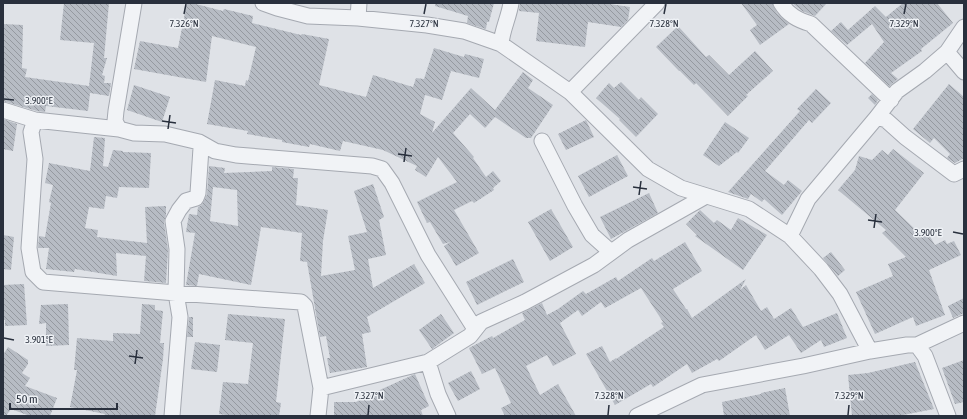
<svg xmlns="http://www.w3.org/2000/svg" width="967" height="419" font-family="'Asap Condensed',sans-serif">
<defs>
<pattern id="building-back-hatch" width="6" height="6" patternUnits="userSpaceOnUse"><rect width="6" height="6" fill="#b7bcc4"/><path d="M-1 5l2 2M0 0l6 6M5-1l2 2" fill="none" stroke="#9599a0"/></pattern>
</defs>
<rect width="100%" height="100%" fill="#dfe2e7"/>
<path fill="url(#building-back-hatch)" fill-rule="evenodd" d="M64,3H109L104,58H107L102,75L105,76L104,83H111L109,96L90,93L88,111L46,106L45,112L37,111L3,101V24L23,25L22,68L27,69L25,77L89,86L94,43L60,40Z
M187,3H192L223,11L224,9L253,16L252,23L301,35L302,34L329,39L319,85L366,97L373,75L413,87L416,78L424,79L434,48L464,57L465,54L484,59L479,78L451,71L442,100L425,95L420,114L435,122L432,133L471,88L495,110L523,72L533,80L528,88L553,105L531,138H526L495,117L485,128L470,114L453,133L474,157L473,158L486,177L493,171L501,181L493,188L494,190L474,203L472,201L454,210L479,253L456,266L444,246L450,242L443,244L430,222L427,223L417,202L457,182L438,157L426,177L415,170L417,166L383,150L343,141L340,151L310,144L309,147L282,142V140L247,134L248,131L207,124L215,80L245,86L246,80L248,81L256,47L212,36L206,82L134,69L140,41L178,48Z
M435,3H494L489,22H487L486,29L467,23L468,16L435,6Z
M520,3H603L630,7L628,20L621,27L588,22L585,47L536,41L539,13L519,11Z
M741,3H772L777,13L789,24L760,45L750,30L757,25Z
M792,3H827L815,16L802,11Z
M903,3H937L953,23L921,49L922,51L891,73L898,79L889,86L865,63L884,42L872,24L847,45L831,31L841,22L848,30L875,6L886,17Z
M678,26L706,57L709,55L729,75L755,51L773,71L746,95L748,96L728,116L696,83L694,85L680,71H679L656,47Z
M621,82L639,100L641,97L658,114L636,137L619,120L620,119L596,98L609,83L614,88Z
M949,84L964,97V158L955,163L947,158L950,154L934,138L930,143L913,129Z
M134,85L170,97L162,122L127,110Z
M816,89L831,103L812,123L809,120L765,171L784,185L788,180L802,191L782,215L764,199L762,202L751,194L748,199L728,192L800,111L797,109Z
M872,94L878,100L875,105L868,98Z
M3,119L17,124L13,151L3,149Z
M586,120L594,137L566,150L558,134Z
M725,122L749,138L738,153L737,152L719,166L703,155Z
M94,137L105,138L103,166L108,167L113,150L123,151V152L151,153L149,188L119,187L117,198L106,196L104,209L89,207L85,228L98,230L97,237L147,243L145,207L166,206V215L164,222L168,250L166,283L144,281L146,256L116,253L117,276L75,269L74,272L46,269L49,248H38L39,236L45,237L51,203L49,202L53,185L45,183L49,163L90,171Z
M893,149L924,173L895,210L920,234L926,230L935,245L945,240L947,244L954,241L961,255L929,270L945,315L916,326L913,317L875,334L856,292L893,276L888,264L906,257L882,233L886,230L838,190L855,170L859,156L872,160L882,150L888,155Z
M617,155L628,176L589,197L578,176Z
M209,166L225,168L224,173L272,171V167L294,169L293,178H298L296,205L328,210L323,241L321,276L355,270L348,236L367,232L354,191L373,184L384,217L379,220L386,255L368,259L373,288L414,264L425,283L367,317L371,332L362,334L367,367L330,373L327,358H330L326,336L320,337L307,262L300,261L302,233L261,227L251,285L199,274L197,286L186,285L195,233L186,232L189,214L197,215L198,207L202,205L204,201L207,194ZM213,187L237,190L238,226L210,221Z
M649,193L658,213L611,239L600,217Z
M551,209L573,247L550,261L528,222Z
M700,210L714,223L717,220L731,230L738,218L767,235L743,270L695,236L697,235L686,224Z
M3,235L14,237L11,270L3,269Z
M685,242L702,271L673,289L686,309H687L692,318L746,279L740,290L746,285L761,311L767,307L774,319L791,308L803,327L837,313L847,338L824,347L821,340L801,353L789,335L765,350L756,335L719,361L717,359L692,373L687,364L653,387L651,384L615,405L586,354L602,346L610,362L616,358V359L664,327L661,323L663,322L641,288L605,308L601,302L582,316L578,310L560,323L576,354L553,366L547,355L526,366L540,395L558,384L576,416H505L501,408L511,403L495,368L482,374L469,348L492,336L493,338L525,320L522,313L542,303L547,315L558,309L583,291L586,294L616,277L618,281L652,258L654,261Z
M831,252L845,270L838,276L823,258Z
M513,259L524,282L477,305L466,282Z
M24,284L27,325L5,326V320H3V285Z
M964,298V313L953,318L948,306Z
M68,304L69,345L46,346V323L39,324L41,305Z
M142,304L155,305V310L163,311L160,343H164L163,359L155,416H104L105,414L70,407L77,370H74L77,338L113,341V333L140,334Z
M228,314L285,319L276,402L281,403L279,416H233L219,414L223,382L248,384L253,343L225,340Z
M441,314L454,333L432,349L419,330Z
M189,317H193V337H187Z
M195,342L220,345L217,372L191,369Z
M8,347L28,360V364L22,373L30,378L25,386L57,398L50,416H30L11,409L6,416H3V355Z
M964,360V402L955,404L942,368Z
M915,362L934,409L898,416H852L848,375L868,373Z
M471,371L480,389L458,401L448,383Z
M415,374L429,406L421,410L423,416H334V402H356L382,389Z
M785,388L790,416H724L722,402L761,394V393Z"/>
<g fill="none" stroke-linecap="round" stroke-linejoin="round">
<g stroke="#a5a9b1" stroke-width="17">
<path id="minor" d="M263,3L277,8L308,16L358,18L427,25L464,31L501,44L570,92L648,169L681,188L749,209L790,236L821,269L840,294L870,351
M781,3C788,15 798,20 811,24L891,100
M358,18L359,3
M501,44C502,30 509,17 511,3
M947,52L964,72
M570,92L657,3
M3,110L35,120L119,129L134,133L165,134L199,142L215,151L236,155L372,166L382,169L392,183L428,255L475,329
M877,117L886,120L905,137L954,174L964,169
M35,120L31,132L35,159L29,248L33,272L43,282L176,293L301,302L305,306L321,388L318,416
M119,129L115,121L116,111L134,3
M542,141L575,206L592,235L611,252
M790,236L808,199L877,117L897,91L925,71L947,52L964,27
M917,345L925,356L948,416
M428,362L438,394L448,416
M321,388L428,362L470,336L481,322L525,302L594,265L628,240L706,196
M172,416L180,317L176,293L177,249L173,221L179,210L186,201L196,198L198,193L201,148L199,142
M637,416L702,385L803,366L870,351L907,345H917L964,323"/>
</g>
<use href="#minor" stroke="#f1f3f6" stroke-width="15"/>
</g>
<path fill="none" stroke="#29303d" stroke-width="1.5" d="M184,14L186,4M424,14L426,4M664,14L666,4M904,14L906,4M4,99L14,100M162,121L176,123M168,129L170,115M398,154L412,156M404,162L406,148M633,187L647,189M639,195L641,181M868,220L882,222M874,228L876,214M953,232L963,234M4,338L14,340M129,356L143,358M135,364L137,350M368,415L369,405M608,415L609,405M848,415L849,405"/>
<g font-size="10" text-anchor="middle" fill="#29303d" stroke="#eef1f5" stroke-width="3" stroke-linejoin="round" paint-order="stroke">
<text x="184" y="27">7.326°N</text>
<text x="424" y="27">7.327°N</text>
<text x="664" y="27">7.328°N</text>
<text x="904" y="27">7.329°N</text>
<text x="39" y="104">3.900°E</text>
<text x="928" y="236">3.900°E</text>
<text x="39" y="343">3.901°E</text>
<text x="369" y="399">7.327°N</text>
<text x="609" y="399">7.328°N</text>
<text x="849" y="399">7.329°N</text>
</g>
<rect width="967" height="419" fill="none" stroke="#29303d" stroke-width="8"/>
<path d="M10 403v6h107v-6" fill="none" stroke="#29303d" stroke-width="2"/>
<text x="16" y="403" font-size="12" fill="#29303d" stroke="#eef1f5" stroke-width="3" paint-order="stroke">50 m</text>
</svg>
